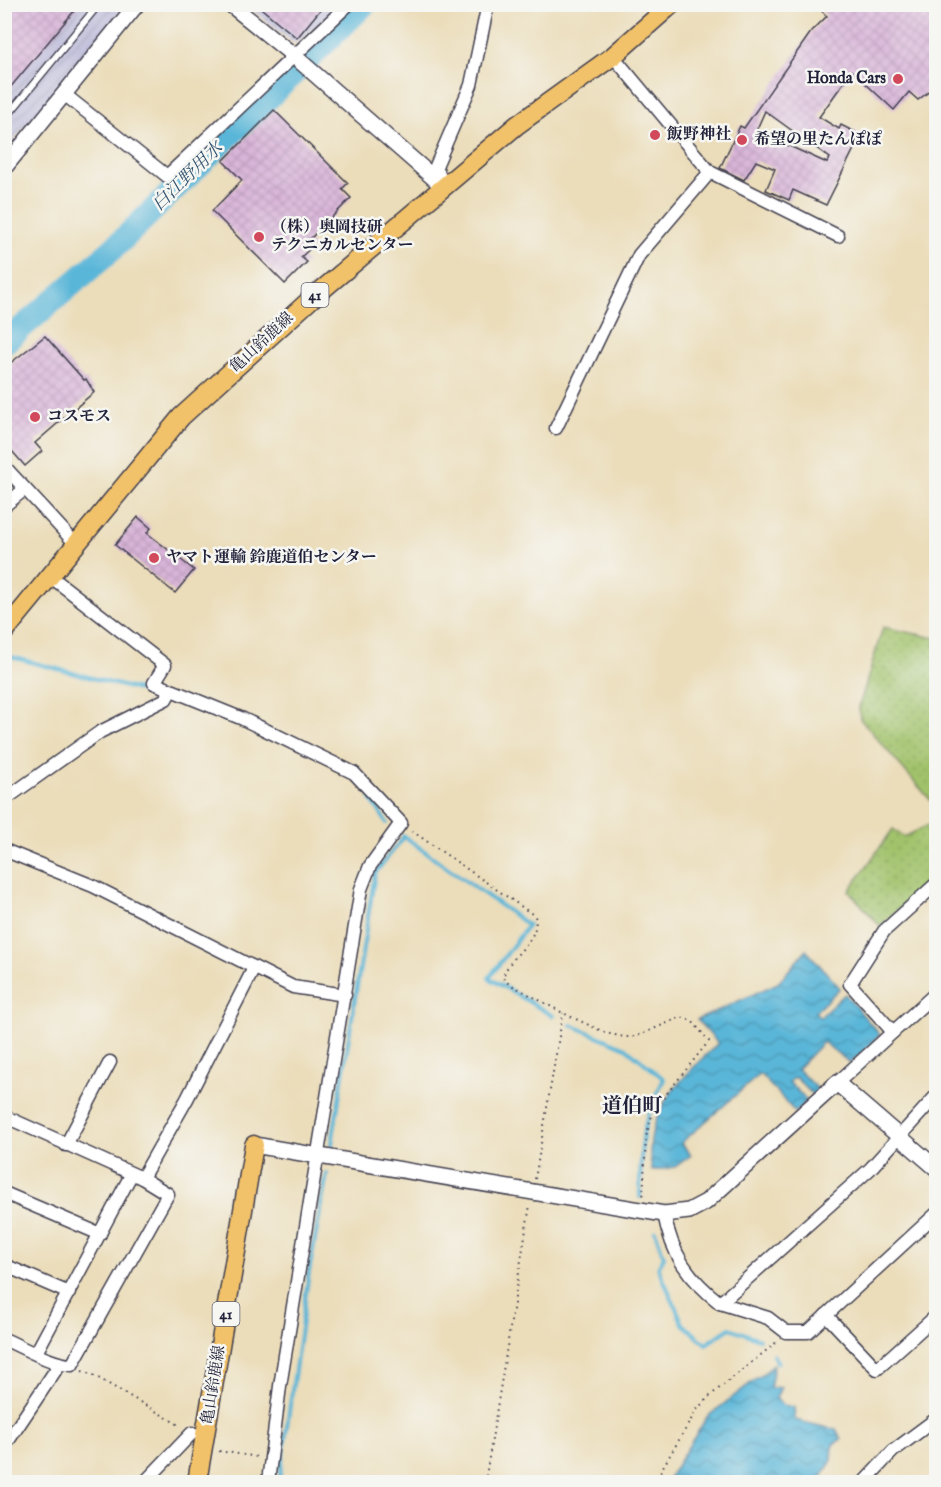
<svg xmlns="http://www.w3.org/2000/svg" width="941" height="1487" font-family="'IM FELL English','Noto Serif JP',serif">
	<style>
		.industrial { fill: url(#industrial-furrows) }
		.grass { fill: url(#grass-dots); stroke: #627253; stroke-width: 1.5 }
		.water { fill: url(#water-waves); stroke: #3e6c8a; stroke-width: 1.5 }
		.lines { fill: none; stroke-linecap: round; stroke-linejoin: round }
		.stream { stroke: #5ab6d8; stroke-width: 4 }
		.river { stroke: #5ab6d8; stroke-width: 24 }
		.building { fill: url(#building-cross-hatch); fill-rule: evenodd }
		.service-casing { stroke: #403e4e; stroke-width: 9 }
		.minor-casing { stroke: #403e4e; stroke-width: 15 }
		.tertiary-casing { stroke: #403e4e; stroke-width: 18 }
		.primary-casing { stroke: #403e4e; stroke-width: 21 }
		.path { stroke: #403e4e; stroke-width: 2; stroke-dasharray: 1.5 4.5; stroke-linecap: butt }
		.service { stroke: #fff; stroke-width: 6 }
		.minor { stroke: #fff; stroke-width: 12 }
		.tertiary { stroke: #fff; stroke-width: 15 }
		.primary { stroke: #f2c26a; stroke-width: 18 }
		.poi-dot { fill: #d1495b; stroke: #f6f6f2; stroke-width: 2 }
		.labels { text-anchor: middle; dominant-baseline: central; stroke-width: 5; stroke-linejoin: round; paint-order: stroke }
		.shield { fill: #f6f6f2; stroke: #626272; stroke-width: 1.5 }
		.shield-label { font-size: 15px; font-weight: bold; fill: #22223b }
		.poi-label { font-size: 16px; font-weight: bold; fill: #22223b; stroke: #f6f6f2; text-anchor: start }
		.street-label { font-size: 16px; fill: #22223b; stroke: #f6f6f2 }
		.water-label { font-size: 18px; font-style: italic; fill: #365672; stroke: #f6f6f2 }
		.quarter-label { font-size: 20px; font-weight: bold; fill: #22223b; stroke: #f6f6f2 }
	</style>
	<defs>
		<pattern id="industrial-furrows" width="10" height="10" patternUnits="userSpaceOnUse" patternTransform="scale(1.5)"><rect width="10" height="10" fill="#c2c1dc"/><path d="M-1 1l2-2M0 10L10 0M9 11l2-2" fill="none" stroke="#a6a6be"/></pattern>
		<pattern id="grass-dots" width="8" height="8" patternUnits="userSpaceOnUse" patternTransform="scale(1.5)"><rect width="8" height="8" fill="#a1c26b"/><path d="M2 2h.1M6 6h.1" fill="none" stroke="#8aa65e" stroke-width="1.8" stroke-linecap="round"/></pattern>
		<pattern id="water-waves" width="16" height="10" patternUnits="userSpaceOnUse" patternTransform="scale(1.5)"><rect width="16" height="10" fill="#5ab6d8"/><path d="M0 5q4-4 8 0t8 0" fill="none" stroke="#4a94b0"/></pattern>
		<pattern id="building-cross-hatch" width="8" height="8" patternUnits="userSpaceOnUse" patternTransform="scale(1.5)"><rect width="8" height="8" fill="#d9b5d9"/><path d="M0 0l8 8M0 8l8-8" fill="none" stroke="#ba9bbb"/></pattern>
	</defs>
	<rect width="100%" height="100%" fill="#f6f6f2"/>
	<filter id="ink" filterUnits="userSpaceOnUse"><feTurbulence type="fractalNoise" baseFrequency=".0167" numOctaves="2"/><feDisplacementMap in="SourceGraphic" scale="12" xChannelSelector="R" yChannelSelector="G"/><feConvolveMatrix kernelMatrix="1 2 1 2 8 2 1 2 1" color-interpolation-filters="sRGB"/></filter>
	<filter id="wash" filterUnits="userSpaceOnUse"><feTurbulence type="fractalNoise" baseFrequency=".008" numOctaves="4" result="noise"/><feDisplacementMap in="SourceGraphic" scale="24" xChannelSelector="R" yChannelSelector="G"/><feGaussianBlur stdDeviation="1.35" result="paint"/><feColorMatrix in="noise" values="0 0 0 0 0 0 0 0 0 0 0 0 0 0 0 0 0 1.4 0 .05"/><feComposite in="paint" operator="in"/></filter>
	<g filter="url(#wash)">
		<rect width="100%" height="100%" fill="#ebddba"/>
		<g class="industrial">
			<polygon points="5,5 126,5 5,151"/>
			<polygon points="246,5 340,5 298,42 293,43"/>
		</g>
		<g class="grass">
			<polygon points="883,627 936,638 936,795 933,803 860,719 859,707"/>
			<polygon points="935,822 936,875 880,926 849,891 893,829 904,837"/>
		</g>
		<g class="water">
			<path d="M806,950l34,38 -25,24 5,5 25,-23 35,41 -30,28 -27,-21 -26,27 22,21 -6,5 -18,-18 -6,5 18,19 -12,11 -35,-38 -79,69 10,12 -16,12 -23,4c-11,-60 28,-89 66,-128l-21,-23 81,-37z"/>
			<polygon points="774,1365 770,1388 781,1387 776,1398 783,1405 794,1407 795,1420 836,1430 842,1439 833,1444 832,1460 819,1482 666,1482 707,1417"/>
		</g>
		<g class="lines">
			<g class="stream">
				<polyline points="4,655 157,695"/>
				<polyline points="178,700 189,703"/>
				<polyline points="371,799 387,823"/>
				<polyline points="403,836 528,925 489,978 553,1016"/>
				<path d="M571,1025l55,23 38,31c-25,48 -23,66 -24,118"/>
				<polyline points="331,1150 375,873 404,837"/>
				<polyline points="655,1231 664,1257 658,1267 683,1324 706,1344 730,1328 759,1339"/>
				<polyline points="773,1355 778,1363"/>
				<polyline points="279,1482 309,1272 327,1174"/>
			</g>
			<polyline class="river" points="4,343 113,249 365,4"/>
		</g>
		<g id="blocks">
			<g class="building">
				<polygon points="4,4 80,4 4,95"/>
				<polygon points="256,4 325,4 297,38"/>
				<path d="M814,4h122v82l-18,14 -9,-8 -15,18 -42,-39 -33,46 20,12 2,-4 20,10 -35,70 -33,-15 -4,10 -23,-10 9,-21 -19,-8 -12,19 -24,-12 20,-42 4,2 67,-96 16,-16zM765,111l65,47 -3,5 -71,-32z"/>
				<polygon points="274,110 348,183 342,189 351,198 308,241 313,246 301,257 307,262 285,284 212,211 242,180 223,161"/>
				<polygon points="45,336 84,380 86,379 94,392 35,443 42,451 25,466 4,442 4,368"/>
				<polygon points="138,517 151,528 147,533 194,570 175,593 115,545"/>
			</g>
		</g>
	</g>
	<g filter="url(#ink)">
		<use href="#blocks" fill-opacity="0" stroke="#403e4e" stroke-width="1.5"/>
		<g class="lines">
			<g class="service-casing">
				<polyline id="service" points="4,120 99,4"/>
			</g>
			<g class="minor-casing">
				<g id="minor">
					<polyline points="613,56 710,172 838,236"/>
					<polyline points="64,94 167,176 349,4"/>
					<polyline points="443,186 436,166 471,85 488,4"/>
					<polyline points="556,428 639,255 710,172"/>
					<polyline points="4,466 75,543"/>
					<polyline points="4,506 25,489"/>
					<polyline points="50,576 165,665 154,683 243,719 354,773 401,823 370,866 361,889 280,1386 268,1482"/>
					<polyline points="4,800 100,732 166,699 170,692"/>
					<polyline points="4,850 93,886 293,987 345,995"/>
					<polyline points="893,1032 936,993"/>
					<polyline points="837,1083 893,1032 850,984 884,931 936,884"/>
					<path d="M4,1116l138,62 26,16 -96,171c-19,0 -48,-17 -68,-26"/>
					<polyline points="66,1145 110,1062"/>
					<polyline points="142,1178 187,1099 254,968"/>
					<polyline points="4,1193 100,1234"/>
					<path d="M664,1214c8,41 24,64 56,89l150,-134 66,-73"/>
					<polyline points="4,1265 69,1293"/>
					<polyline points="720,1303 768,1318 786,1332 808,1332 936,1214"/>
					<polyline points="826,1315 877,1369 936,1316"/>
					<polyline points="36,1353 131,1175"/>
					<polyline points="4,1447 59,1365"/>
					<polyline points="145,1482 192,1433"/>
					<polyline points="864,1482 893,1451 936,1419"/>
				</g>
			</g>
			<g class="tertiary-casing">
				<g id="tertiary">
					<polyline points="230,4 293,55 444,187"/>
					<polyline points="4,168 137,4"/>
					<polyline points="254,1145 664,1214 689,1211 706,1202 837,1083 936,1168"/>
				</g>
			</g>
			<g class="primary-casing">
				<g id="primary">
					<polyline points="4,632 181,417 310,300 517,125 613,56 672,4"/>
					<polyline points="197,1482 254,1145"/>
				</g>
			</g>
			<g class="path">
				<path d="M412,831l123,85c6,26 -27,39 -32,62l3,4 57,31 43,20 18,4h11l46,-20 11,4 17,20 -56,70 -7,26 -3,61"/>
				<polyline points="535,1179 563,1013"/>
				<polyline points="82,1371 95,1376 181,1426"/>
				<polyline points="219,1451 258,1457"/>
				<polyline points="485,1482 530,1205"/>
				<polyline points="654,1482 698,1408 711,1395 778,1341"/>
			</g>
			<use href="#service" class="service"/>
			<use href="#minor" class="minor"/>
			<use href="#tertiary" class="tertiary"/>
			<use href="#primary" class="primary"/>
		</g>
	</g>
	<g class="poi-dot">
		<circle cx="898" cy="79" r="6"/>
		<circle cx="655" cy="135" r="6"/>
		<circle cx="742" cy="140" r="6"/>
		<circle cx="259" cy="237" r="6"/>
		<circle cx="35" cy="417" r="6"/>
		<circle cx="154" cy="558" r="6"/>
	</g>
	<g class="labels">
		<g class="shield">
			<rect x="301.5" y="283" width="27" height="24" rx="4.5"/>
			<rect x="212.5" y="1302" width="27" height="24" rx="4.5"/>
		</g>
		<g class="shield-label">
			<text x="315" y="295">41</text>
			<text x="226" y="1314">41</text>
		</g>
		<g class="poi-label">
			<text x="886" y="79" text-anchor="end">Honda Cars</text>
			<text x="667" y="135">飯野神社</text>
			<text x="754" y="140">希望の里たんぽぽ</text>
			<text x="271" y="228">（株）奥岡技研<tspan x="271" dy="18">テクニカルセンター</tspan></text>
			<text x="47" y="417">コスモス</text>
			<text x="166" y="558">ヤマト運輸 鈴鹿道伯センター</text>
		</g>
		<g class="street-label">
			<text transform="translate(262 343) rotate(-43)">亀山鈴鹿線</text>
			<text transform="translate(214 1385) rotate(-81)">亀山鈴鹿線</text>
		</g>
		<g class="water-label">
			<text transform="translate(188 177) rotate(-44)">白江野用水</text>
		</g>
		<g class="quarter-label">
			<text x="632" y="1106">道伯町</text>
		</g>
	</g>
	<rect width="941" height="1487" fill="none" stroke="#f6f6f2" stroke-width="24"/>
</svg>
